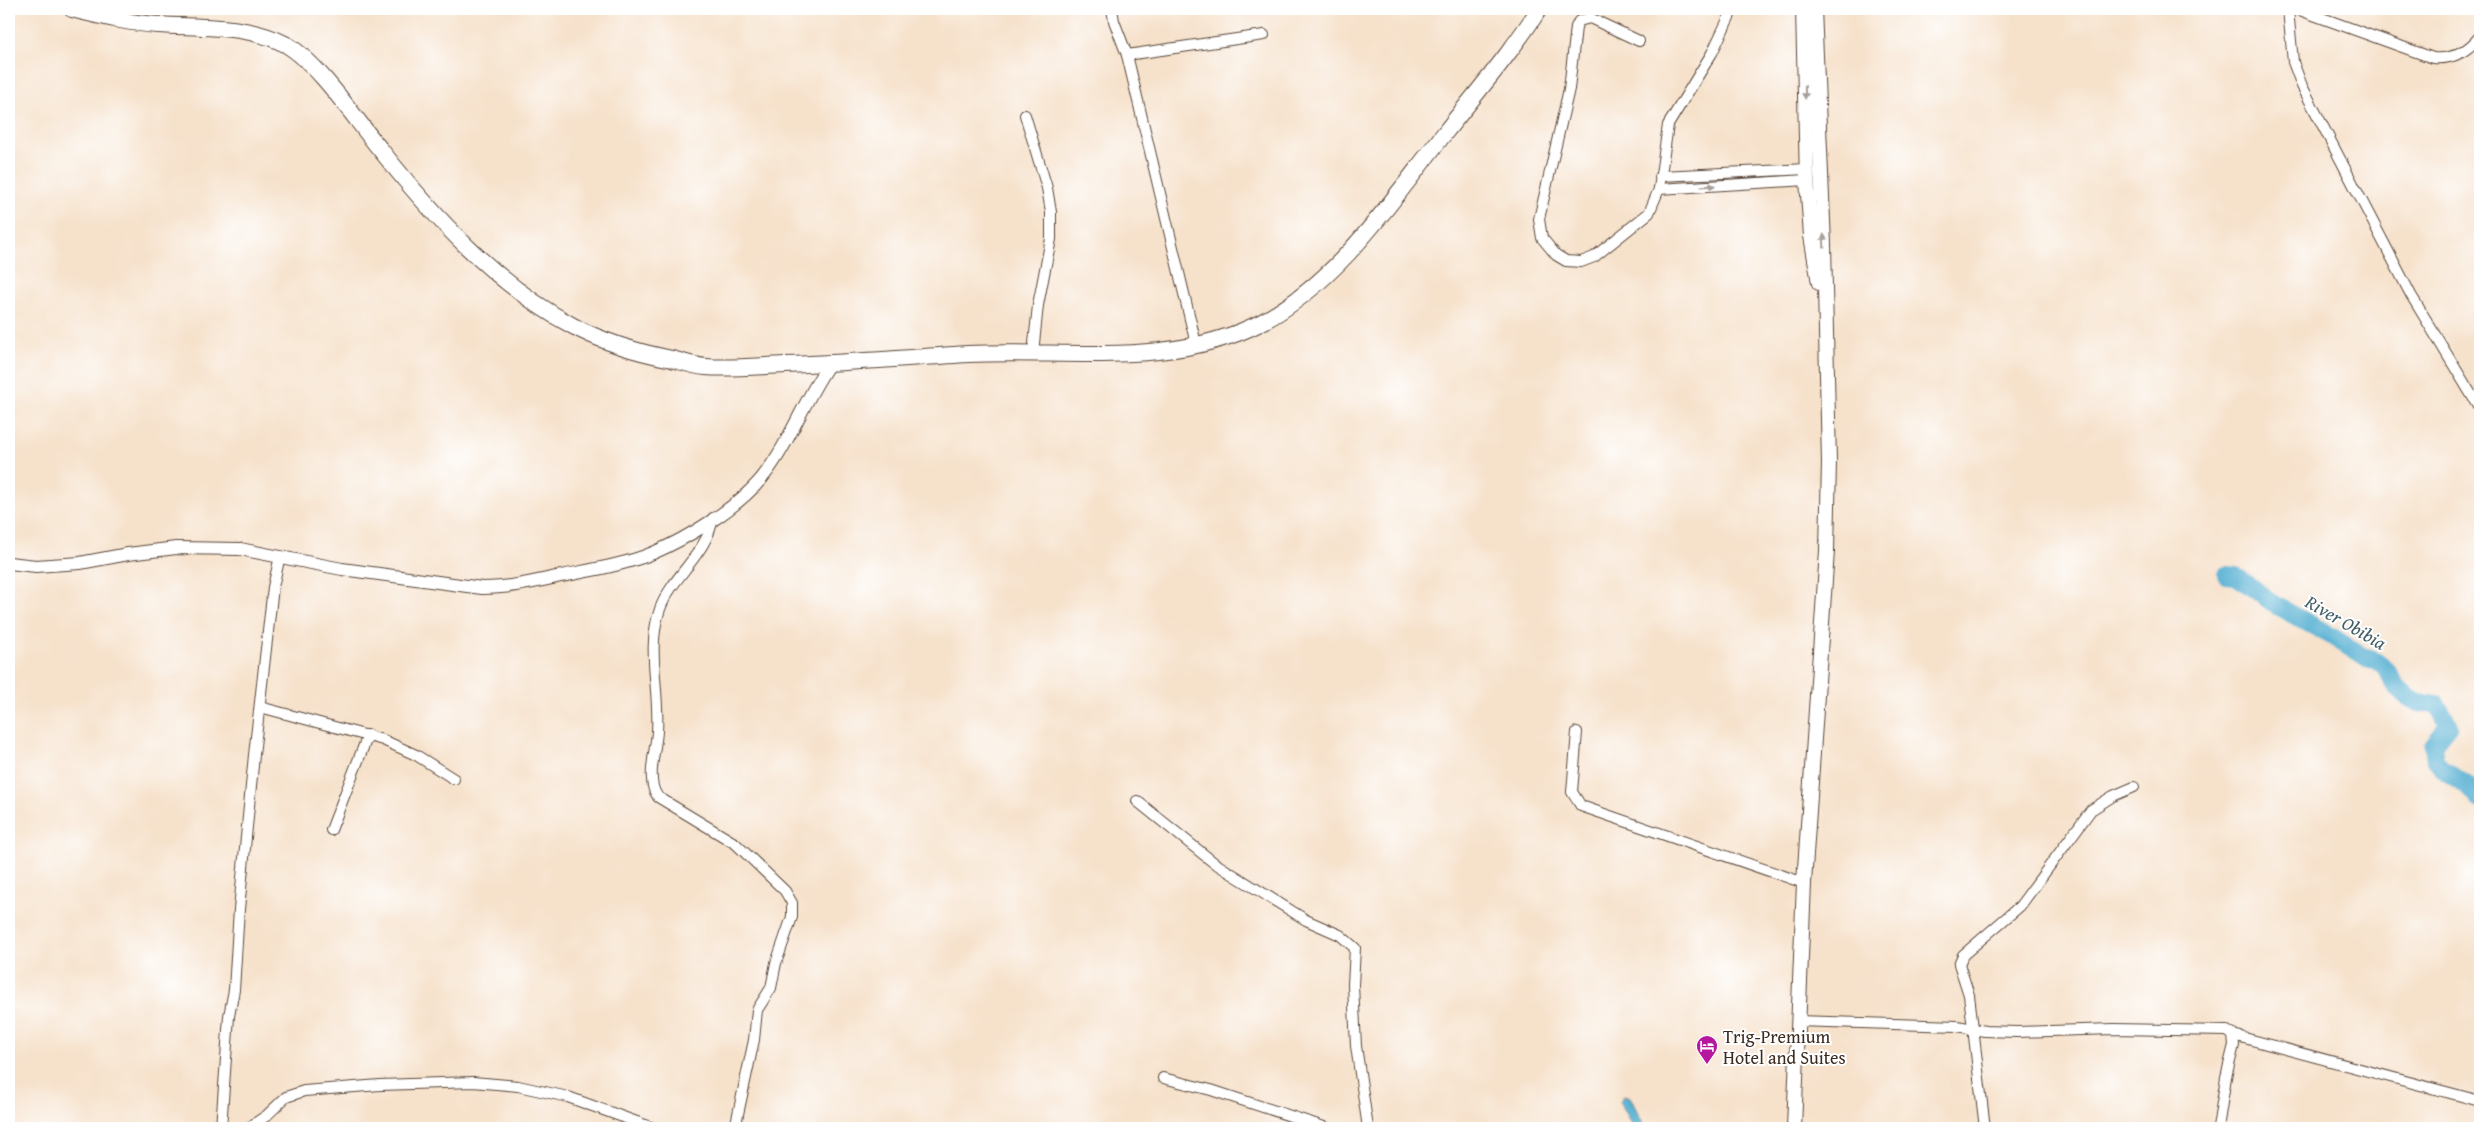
<svg xmlns="http://www.w3.org/2000/svg" width="2489" height="1137" font-family="'Gentium Book Plus',serif">
	<style>
		.water { fill: #52aed0; stroke: #466c77 }
		.lines { fill: none; stroke-linecap: round; stroke-linejoin: round }
		.river { stroke: #52aed0; stroke-width: 18 }
		.minor-casing { stroke: #574538; stroke-width: 12 }
		.tertiary-casing { stroke: #574538; stroke-width: 14 }
		.secondary-casing { stroke: #574538; stroke-width: 16 }
		.primary-casing { stroke: #574538; stroke-width: 18 }
		.minor { stroke: #fff; stroke-width: 10 }
		.tertiary { stroke: #fff; stroke-width: 12 }
		.secondary { stroke: #fff; stroke-width: 14 }
		.primary { stroke: #fff; stroke-width: 16 }
		.oneway { fill: #a79f9a }
		.labels { text-anchor: middle; dominant-baseline: central; stroke-width: 4; stroke-linejoin: round; paint-order: stroke }
		.poi-label { font-size: 18px; fill: #3b2a1e; stroke: #fff; text-anchor: start }
		.water-label { font-size: 19px; font-style: italic; fill: #445f65; stroke: #fff }
	</style>
	<rect width="100%" height="100%" fill="#fff"/>
	<filter id="ink" filterUnits="userSpaceOnUse"><feTurbulence type="fractalNoise" baseFrequency=".02" numOctaves="2"/><feDisplacementMap in="SourceGraphic" scale="10" xChannelSelector="R" yChannelSelector="G"/><feConvolveMatrix kernelMatrix="1 2 1 2 8 2 1 2 1" color-interpolation-filters="sRGB"/></filter>
	<filter id="wash" filterUnits="userSpaceOnUse"><feTurbulence type="fractalNoise" baseFrequency=".0096" numOctaves="4" result="noise"/><feDisplacementMap in="SourceGraphic" scale="20" xChannelSelector="R" yChannelSelector="G"/><feGaussianBlur stdDeviation="1.12" result="paint"/><feColorMatrix in="noise" values="0 0 0 0 0 0 0 0 0 0 0 0 0 0 0 0 0 1.4 0 .05"/><feComposite in="paint" operator="in"/></filter>
	<g filter="url(#wash)">
		<rect width="100%" height="100%" fill="#f6e1ca"/>
		<polygon class="water" points="1624,1095 1630,1097 1644,1125 1634,1128 1620,1101"/>
		<g class="lines">
			<polyline class="river" points="2226,575 2236,576 2277,606 2328,634 2364,657 2378,662 2385,668 2395,685 2409,698 2418,703 2437,705 2449,725 2433,745 2435,760 2443,770 2467,785 2480,800"/>
		</g>
	</g>
	<g filter="url(#ink)">
		<g class="lines">
			<g class="minor-casing">
				<g id="minor">
					<polyline points="1112,9 1114,21 1127,55 1196,344"/>
					<polyline points="2288,9 2293,62 2302,86 2411,295 2480,409"/>
					<path d="M2297,9l136,49c20,2 35,-7 47,-22"/>
					<polyline points="1639,41 1590,18 1579,21 1576,27 1569,89 1539,219 1542,238 1556,255 1566,261 1581,262 1594,257 1649,213 1659,189 1668,125 1712,53 1733,9"/>
					<polyline points="1127,55 1264,35"/>
					<polyline points="1025,115 1047,188 1051,212 1051,239 1038,305 1033,353"/>
					<polyline points="1660,176 1807,169"/>
					<polyline points="1659,189 1807,180"/>
					<path d="M713,518c-6,36 -41,58 -53,91 -14,39 0,82 -3,122 -1,20 -12,49 1,66l78,47 49,47 7,12v14l-16,46 -5,25 -14,22 -3,30 -19,88"/>
					<polyline points="260,707 383,740 416,755 454,779"/>
					<polyline points="1577,732 1572,792 1581,806 1804,883"/>
					<polyline points="1137,801 1213,862 1306,920 1340,935 1355,948 1353,985 1356,1046 1368,1128"/>
					<polyline points="331,830 368,735"/>
					<polyline points="1797,1021 1957,1026 1985,1031 2017,1032 2114,1029 2227,1031 2233,1035 2234,1045 2226,1077 2218,1128"/>
					<polyline points="2233,1035 2480,1101"/>
					<polyline points="1163,1078 1211,1090 1327,1128"/>
					<polyline points="221,1128 229,1016 234,990 239,909 254,755 273,587 280,556"/>
					<polyline points="248,1128 266,1116 286,1097 304,1091 380,1085 473,1082 518,1086 568,1097 653,1128"/>
					<polyline points="1985,1128 1969,995 1959,964 1963,955 2020,906 2091,810 2113,796 2134,787"/>
				</g>
			</g>
			<g class="tertiary-casing">
				<path id="tertiary" d="M9,563l27,3 44,-3 48,-9 48,-6 64,1 102,20 140,19c27,0 52,-6 79,-12 30,-6 63,-11 92,-23 35,-15 84,-45 109,-75 28,-35 42,-78 67,-114"/>
			</g>
			<g class="secondary-casing">
				<g id="secondary">
					<polyline points="1803,9 1807,180 1811,236 1819,283"/>
					<polyline points="1794,1128 1804,883 1827,551 1829,462 1824,244 1814,9"/>
				</g>
			</g>
			<g class="primary-casing">
				<path id="primary" d="M72,9c29,7 56,14 86,16 42,3 90,-1 129,20 32,19 68,74 93,104 53,67 116,136 193,177 32,17 63,26 99,33 11,3 22,7 34,8 25,2 53,-1 79,-2 61,-2 122,-7 183,-11 97,-5 204,15 294,-32 77,-41 129,-121 182,-188 32,-41 67,-81 95,-125"/>
			</g>
			<use href="#minor" class="minor"/>
			<use href="#tertiary" class="tertiary"/>
			<use href="#secondary" class="secondary"/>
			<use href="#primary" class="primary"/>
		</g>
		<defs><path id="oneway-solid" d="M-6-.8H1V-3.2L6.5 0L1 3.2V.8H-6Z" transform="scale(1.25)"/></defs>
		<g class="oneway">
			<use href="#oneway-solid" transform="translate(1805 92) rotate(89)"/>
			<use href="#oneway-solid" transform="translate(1708 186) rotate(-4)"/>
			<use href="#oneway-solid" transform="translate(1824 241) rotate(-92)"/>
		</g>
	</g>
	<defs>
		<g id="hotel-pin" transform="scale(1.125)"><path d="M0 17L-7.5 6A9.5 9.5 0 1 1 7.5 6Z" fill="#b5179e" stroke="#fff"/><path d="M-6-4.5h1.5V1H6V5H4.5V3h-9V5H-6ZM-4 0a1.8 1.8 0 1 1 3.6 0ZM.5 0V-2.5h3Q6-2.5 6 0Z" fill="#fff"/></g>
	</defs>
	<g fill-rule="evenodd">
		<use href="#hotel-pin" x="1707" y="1046"/>
	</g>
	<g class="labels">
		<g class="poi-label">
			<text x="1723" y="1036">Trig-Premium<tspan x="1723" dy="21">Hotel and Suites</tspan></text>
		</g>
		<g class="water-label">
			<text transform="translate(2346 622) rotate(30)">River Obibia</text>
		</g>
	</g>
	<rect width="2489" height="1137" fill="none" stroke="#fff" stroke-width="30"/>
</svg>
